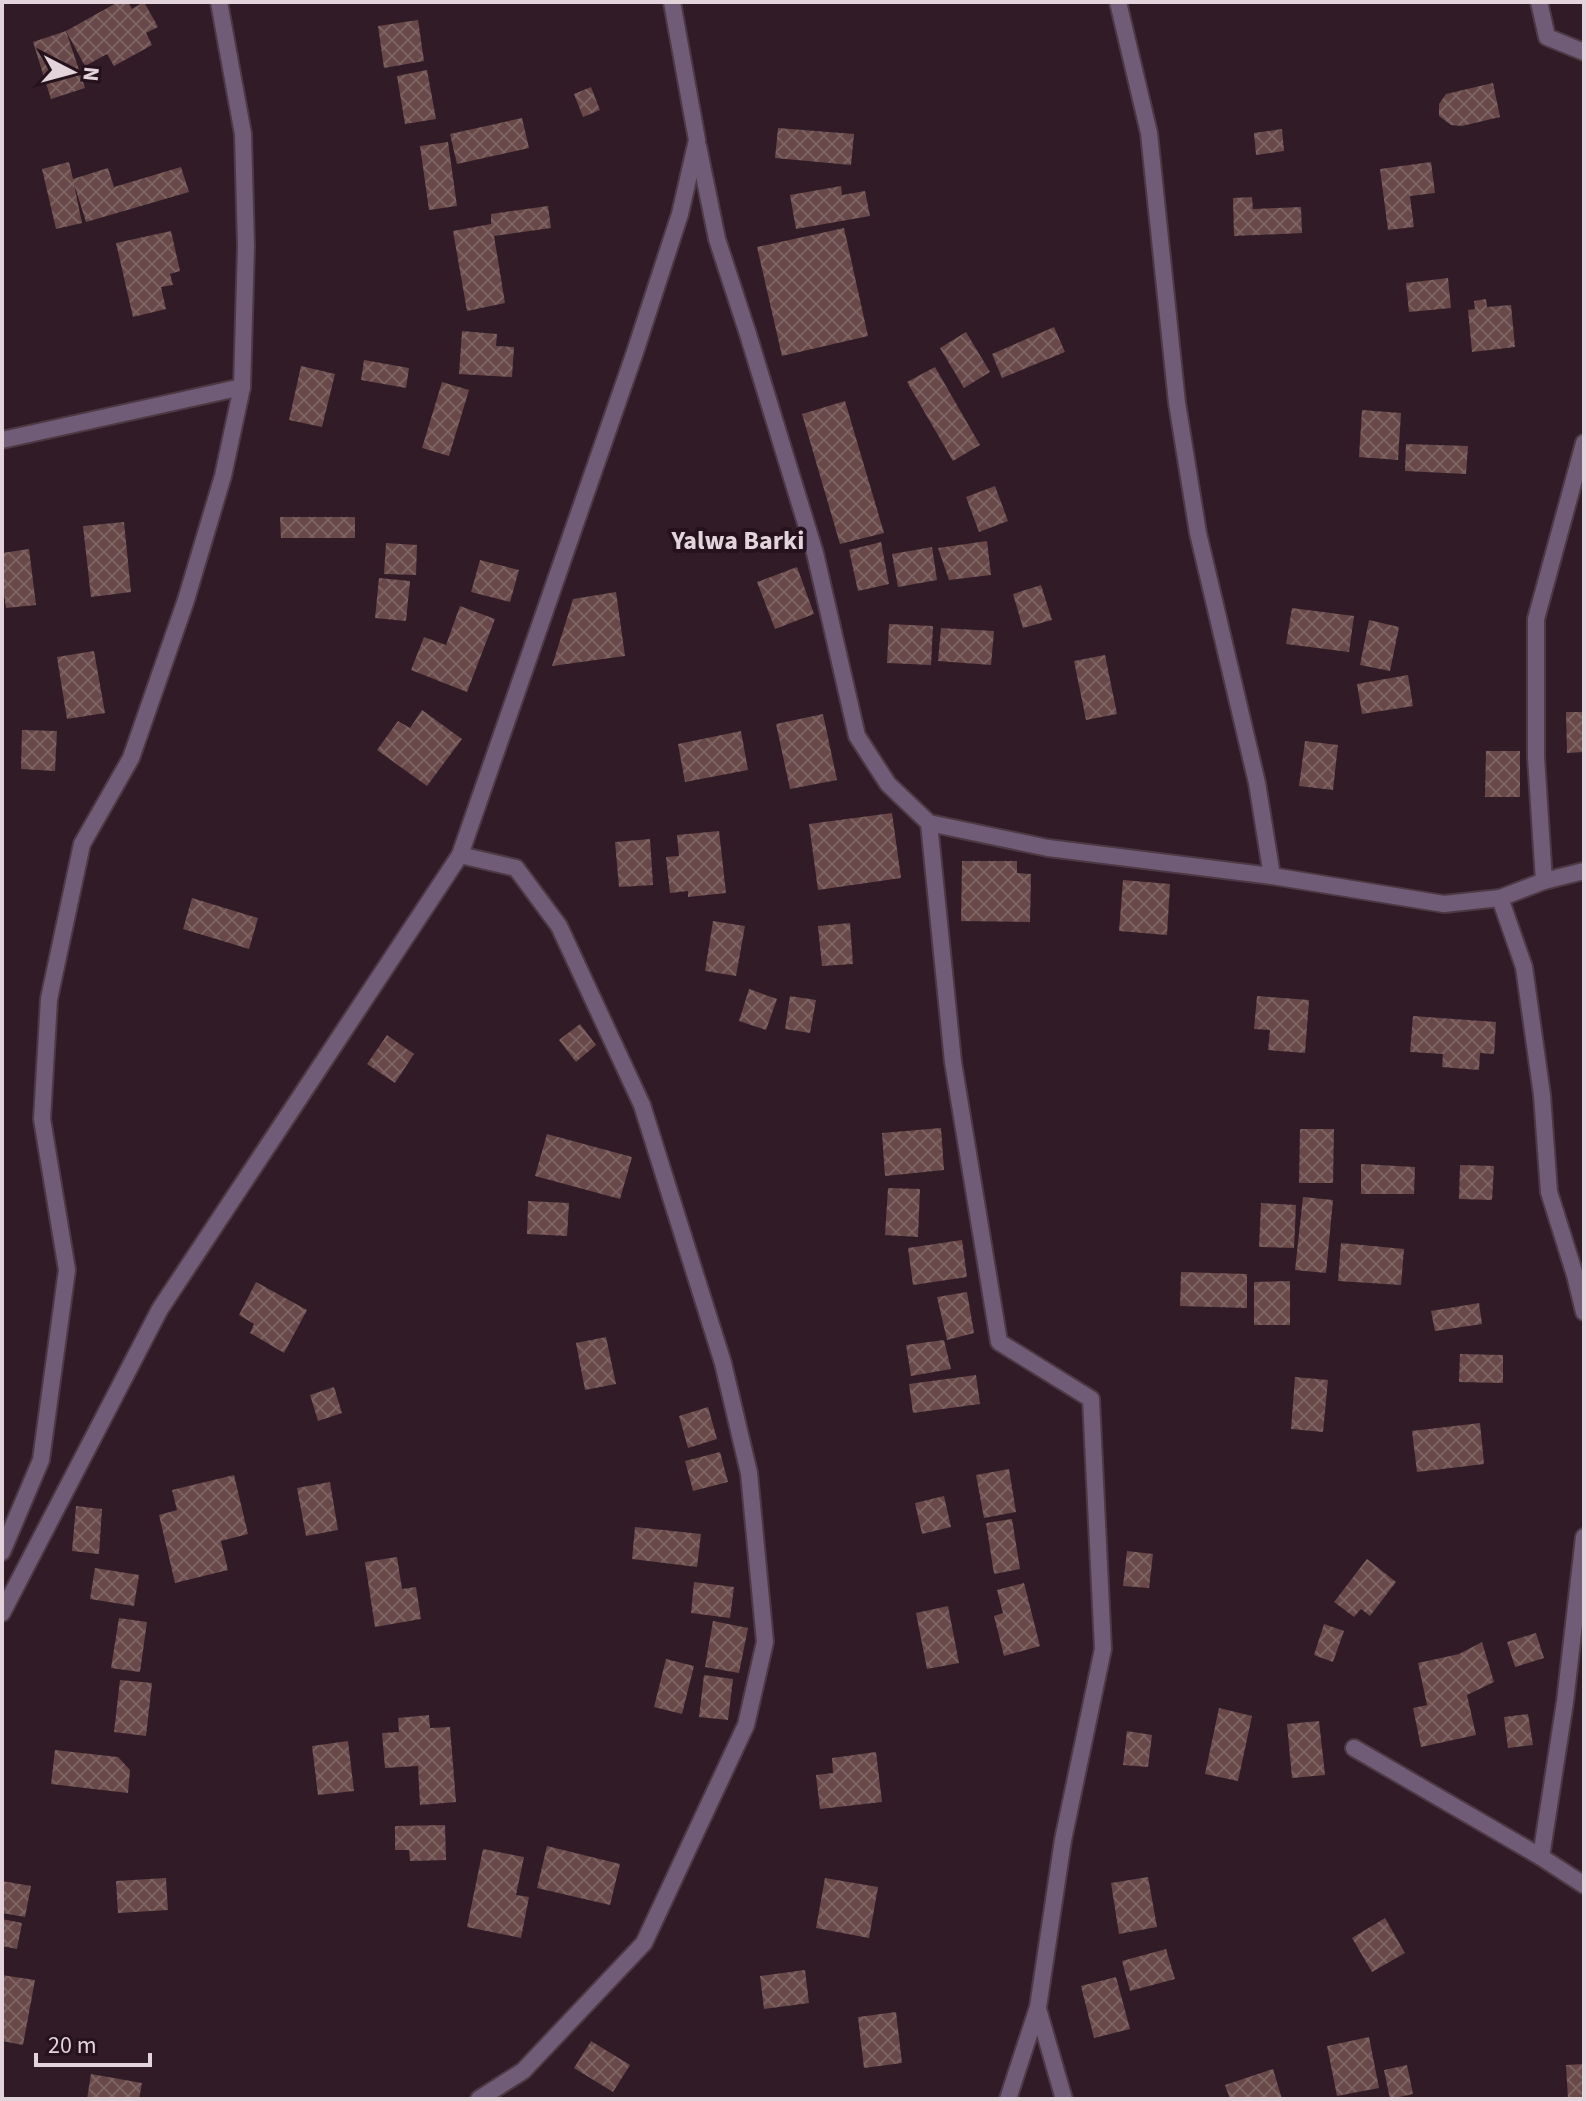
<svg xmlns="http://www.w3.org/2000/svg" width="1586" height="2101" font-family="'Source Sans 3',sans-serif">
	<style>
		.building { fill: url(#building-cross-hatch) }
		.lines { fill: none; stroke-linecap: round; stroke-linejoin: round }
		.minor-casing { stroke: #4c3943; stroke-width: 20 }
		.minor { stroke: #705c76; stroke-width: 16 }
		.labels { text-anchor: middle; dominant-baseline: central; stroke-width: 8; stroke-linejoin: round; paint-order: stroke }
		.quarter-label { font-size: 26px; font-weight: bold; fill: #e2d4da; stroke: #26121c }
	</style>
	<defs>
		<pattern id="building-cross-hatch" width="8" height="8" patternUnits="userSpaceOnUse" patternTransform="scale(2)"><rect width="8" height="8" fill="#684848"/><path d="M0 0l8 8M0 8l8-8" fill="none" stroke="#7d6262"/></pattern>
	</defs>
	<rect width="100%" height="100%" fill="#301b26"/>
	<g class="building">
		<polygon points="118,2 128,2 132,9 144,2 158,27 146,33 152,45 114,66 107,54 85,66 66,31"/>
		<polygon points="418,20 424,61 384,68 378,26"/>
		<polygon points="66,31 85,88 51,99 33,42"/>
		<polygon points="427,70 436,119 405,124 397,76"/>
		<polygon points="1493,83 1500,117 1462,126 1451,125 1439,116 1439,104 1446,94"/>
		<polygon points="591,87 600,110 583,117 574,94"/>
		<polygon points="522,118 529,148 457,164 450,134"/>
		<polygon points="778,128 854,134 851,165 775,158"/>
		<polygon points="1282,129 1284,151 1256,155 1254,133"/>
		<polygon points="448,142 457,206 429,210 420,146"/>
		<polygon points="69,162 73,179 108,168 114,187 181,167 189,192 86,222 74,184 82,223 56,229 42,169"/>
		<polygon points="1431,162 1435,193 1410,196 1414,227 1388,230 1380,169"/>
		<polygon points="841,186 842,195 865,191 870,216 796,229 790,195"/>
		<polygon points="1252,197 1253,209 1301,207 1302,233 1234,236 1233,198"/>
		<polygon points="548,206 551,228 494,236 505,303 467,311 453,231 491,224 491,214"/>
		<polygon points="844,228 868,336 782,356 757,247"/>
		<polygon points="171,231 180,271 170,274 173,285 161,287 166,309 133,317 116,243"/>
		<polygon points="1448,278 1451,308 1409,312 1406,283"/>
		<polygon points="1486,299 1487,307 1511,305 1515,347 1472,352 1468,310 1475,309 1474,301"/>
		<polygon points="1054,327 1065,352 1002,378 992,354"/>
		<polygon points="462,331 497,334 496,346 514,347 512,377 459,374"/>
		<polygon points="966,332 990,372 964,388 940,348"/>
		<polygon points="364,360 409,368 406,388 361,380"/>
		<polygon points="301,366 335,374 322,427 289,420"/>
		<polygon points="935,367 980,445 953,461 907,382"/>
		<polygon points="442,382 469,390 449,456 422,448"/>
		<polygon points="845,401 884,533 840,544 802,414"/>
		<polygon points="1362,410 1401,413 1398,460 1359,457"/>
		<polygon points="1406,444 1468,446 1466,474 1405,471"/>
		<polygon points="995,486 1008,521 979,532 966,497"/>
		<polygon points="280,517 355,517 355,538 281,538"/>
		<polygon points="124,522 131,592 91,597 83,526"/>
		<polygon points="987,541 991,575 949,580 938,548"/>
		<polygon points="881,542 889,584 858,591 849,550"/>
		<polygon points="386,543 417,545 416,575 384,574"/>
		<polygon points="932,547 937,580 898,587 892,554"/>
		<polygon points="29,549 36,605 6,608 2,579 2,553"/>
		<polygon points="480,560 519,570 510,602 471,592"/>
		<polygon points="797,567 814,614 775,629 757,582"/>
		<polygon points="379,578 410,581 406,621 375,618"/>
		<polygon points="1041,585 1052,620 1023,628 1013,594"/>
		<polygon points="616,592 625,656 552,666 573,599"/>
		<polygon points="460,606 495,619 467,692 411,670 424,637 446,645"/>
		<polygon points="1292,608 1354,616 1349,652 1286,644"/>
		<polygon points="1369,620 1399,627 1390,671 1360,665"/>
		<polygon points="889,624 933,626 931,665 887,663"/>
		<polygon points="941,628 994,631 991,665 938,661"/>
		<polygon points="94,651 105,713 67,719 57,657"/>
		<polygon points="1105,655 1117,714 1086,720 1074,661"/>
		<polygon points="1408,675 1413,706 1362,714 1357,684"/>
		<polygon points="422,710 462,739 427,786 377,750 398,721 410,728"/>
		<polygon points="1566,712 1584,712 1584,752 1567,753"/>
		<polygon points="823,714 837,780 790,789 776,724"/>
		<polygon points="22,730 57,731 55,771 21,769"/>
		<polygon points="741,731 748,770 685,782 678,744"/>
		<polygon points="1305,741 1338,745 1333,790 1299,786"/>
		<polygon points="1486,751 1520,751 1520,797 1485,797"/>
		<polygon points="892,813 901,878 818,890 809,824"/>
		<polygon points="719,831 726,893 688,897 688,891 670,893 666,857 679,856 677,835"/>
		<polygon points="650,839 653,885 619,887 615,842"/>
		<polygon points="962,861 1017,861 1017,873 1031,874 1030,922 961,921"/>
		<polygon points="1123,880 1170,884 1167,935 1119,931"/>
		<polygon points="192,898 258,918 249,949 183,929"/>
		<polygon points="713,921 745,926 736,976 705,971"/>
		<polygon points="850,923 853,964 822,966 818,926"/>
		<polygon points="749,989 777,999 766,1030 739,1021"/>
		<polygon points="790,996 816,1000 810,1033 785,1029"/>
		<polygon points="1257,996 1309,1000 1305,1053 1268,1050 1270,1030 1254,1029"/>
		<polygon points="1413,1016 1496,1022 1494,1054 1480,1053 1479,1070 1442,1067 1443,1054 1410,1052"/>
		<polygon points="580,1024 596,1045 576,1062 559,1040"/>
		<polygon points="387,1035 414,1054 395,1083 367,1064"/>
		<polygon points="941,1128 944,1170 885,1176 882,1133"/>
		<polygon points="1300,1129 1334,1129 1333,1183 1299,1183"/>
		<polygon points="547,1134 632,1157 620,1199 535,1176"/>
		<polygon points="1361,1164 1415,1167 1414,1194 1361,1194"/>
		<polygon points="1460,1165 1494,1166 1492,1200 1459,1199"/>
		<polygon points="888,1188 920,1189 918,1237 885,1235"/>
		<polygon points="1303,1197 1333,1200 1326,1273 1295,1270"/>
		<polygon points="528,1201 569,1203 567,1236 527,1234"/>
		<polygon points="1261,1203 1296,1205 1294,1248 1259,1247"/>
		<polygon points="962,1240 967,1277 913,1285 908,1248"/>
		<polygon points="1341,1243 1404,1249 1401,1285 1338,1281"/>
		<polygon points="1181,1272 1247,1274 1247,1308 1180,1306"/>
		<polygon points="1290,1281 1290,1325 1254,1325 1254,1282"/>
		<polygon points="256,1282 307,1310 284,1353 250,1333 254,1324 239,1315"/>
		<polygon points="967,1292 974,1333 947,1340 937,1297"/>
		<polygon points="1479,1303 1482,1324 1435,1331 1431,1311"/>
		<polygon points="606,1337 616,1384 585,1390 576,1343"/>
		<polygon points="944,1340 951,1369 911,1376 906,1345"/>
		<polygon points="1460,1354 1503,1355 1503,1383 1459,1382"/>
		<polygon points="976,1375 980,1404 913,1413 909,1384"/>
		<polygon points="1295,1377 1328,1380 1323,1432 1291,1429"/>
		<polygon points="334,1387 342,1413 318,1421 310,1395"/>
		<polygon points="708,1407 717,1439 688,1448 679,1416"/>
		<polygon points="1480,1423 1484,1464 1417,1472 1412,1431"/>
		<polygon points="720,1452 728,1482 693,1491 685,1461"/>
		<polygon points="1009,1469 1016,1512 984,1518 976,1475"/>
		<polygon points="234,1475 248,1534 221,1541 228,1570 175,1583 159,1515 177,1510 172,1490"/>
		<polygon points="330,1482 338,1530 306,1536 297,1488"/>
		<polygon points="944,1496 951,1527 922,1534 915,1503"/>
		<polygon points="76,1506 102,1509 99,1554 72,1551"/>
		<polygon points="1012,1519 1020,1569 994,1574 986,1523"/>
		<polygon points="635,1527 701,1534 697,1567 632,1559"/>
		<polygon points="1127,1551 1153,1554 1149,1588 1123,1586"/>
		<polygon points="397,1557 402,1589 416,1587 421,1619 375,1627 365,1562"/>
		<polygon points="1367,1559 1396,1582 1370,1616 1361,1609 1354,1617 1334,1602"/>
		<polygon points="95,1568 139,1575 134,1606 90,1599"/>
		<polygon points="694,1582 734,1587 730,1618 691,1613"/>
		<polygon points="1024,1583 1040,1646 1004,1656 994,1616 1003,1613 997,1590"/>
		<polygon points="948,1606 959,1663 927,1669 916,1613"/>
		<polygon points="119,1618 147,1622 140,1672 111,1668"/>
		<polygon points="713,1621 748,1628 739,1673 705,1667"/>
		<polygon points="1324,1624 1344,1631 1333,1662 1314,1655"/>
		<polygon points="1536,1633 1544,1658 1515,1667 1507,1642"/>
		<polygon points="1482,1642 1494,1682 1467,1695 1476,1735 1421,1747 1413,1708 1427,1705 1418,1663 1459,1654"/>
		<polygon points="666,1659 694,1666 682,1714 654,1707"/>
		<polygon points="704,1675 733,1679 728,1720 699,1717"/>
		<polygon points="120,1680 152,1683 146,1736 114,1732"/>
		<polygon points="1219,1708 1252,1716 1238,1781 1205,1774"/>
		<polygon points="1528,1714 1533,1745 1508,1748 1504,1717"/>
		<polygon points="429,1715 430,1728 450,1727 456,1802 420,1805 418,1766 385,1768 382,1733 399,1732 398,1718"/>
		<polygon points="1319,1721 1325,1775 1292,1778 1287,1724"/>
		<polygon points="1127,1731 1152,1735 1148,1767 1123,1765"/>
		<polygon points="348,1741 354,1791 318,1795 312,1746"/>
		<polygon points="55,1750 118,1757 130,1770 128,1793 51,1784"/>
		<polygon points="876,1752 882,1802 820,1809 816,1775 833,1773 832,1758"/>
		<polygon points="445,1825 446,1860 410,1861 409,1850 395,1850 395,1826"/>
		<polygon points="547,1846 620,1864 610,1905 537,1888"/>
		<polygon points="483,1849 524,1857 516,1895 529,1897 521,1938 467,1927"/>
		<polygon points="1148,1877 1157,1927 1119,1934 1111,1883"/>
		<polygon points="166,1878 168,1910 118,1913 116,1881"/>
		<polygon points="825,1878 878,1887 869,1938 816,1928"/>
		<polygon points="2,1881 31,1886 25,1917 2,1913"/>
		<polygon points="1385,1918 1405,1953 1372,1972 1352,1938"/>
		<polygon points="2,1919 22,1923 17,1949 2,1946"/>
		<polygon points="1166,1949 1175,1979 1130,1991 1122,1961"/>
		<polygon points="805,1970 809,2003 764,2009 760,1976"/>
		<polygon points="2,1975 35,1980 23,2045 2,2041"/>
		<polygon points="1116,1977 1130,2029 1094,2038 1081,1986"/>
		<polygon points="896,2012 902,2063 864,2068 858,2017"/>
		<polygon points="1369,2037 1379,2088 1337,2096 1327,2046"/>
		<polygon points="591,2041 630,2065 613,2092 574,2068"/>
		<polygon points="1584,2064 1584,2099 1568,2099 1566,2065"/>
		<polygon points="1407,2065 1413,2094 1390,2099 1384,2070"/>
		<polygon points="1273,2069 1282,2099 1230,2099 1225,2085"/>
		<polygon points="91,2074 142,2083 139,2099 87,2099"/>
	</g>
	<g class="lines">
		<g class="minor-casing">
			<g id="minor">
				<polyline points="1118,2 1149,133 1177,403 1198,533 1257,783 1272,876 1444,904 1500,898 1524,967 1542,1095 1549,1192 1575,1275 1584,1312"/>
				<polyline points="1539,2 1547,37 1584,52"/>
				<polyline points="698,146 717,239 747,331 815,553 857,736 888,784 929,823 1048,848 1272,876"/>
				<polyline points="2,440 242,387"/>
				<polyline points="929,823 953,1062 999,1342 1091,1399 1103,1649 1063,1840 1038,2007 1008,2099"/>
				<polyline points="460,855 516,868 559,926 642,1105 723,1363 749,1473 765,1642 746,1725 644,1943 523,2071 479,2099"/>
				<polyline points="1544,881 1536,757 1536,619 1584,443"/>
				<polyline points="1500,898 1544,881 1584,871"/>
				<polyline points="2,1552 41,1460 67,1270 42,1119 49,999 82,844 131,758 186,600 223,476 242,387 246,246 243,134 219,2"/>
				<polyline points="2,1613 160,1309 460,855 634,355 680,214 697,140 672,2"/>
				<polyline points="1354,1748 1541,1857 1565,1702 1584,1537"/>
				<polyline points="1541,1857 1584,1885"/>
				<polyline points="1038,2009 1064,2099"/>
			</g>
		</g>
		<use href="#minor" class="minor"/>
	</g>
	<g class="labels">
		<g class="quarter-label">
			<text x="738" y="540">Yalwa Barki</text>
		</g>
	</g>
	<rect width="1586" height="2101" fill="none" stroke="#e2d4da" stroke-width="8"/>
	<g transform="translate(72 72) rotate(96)" stroke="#26121c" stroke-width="6" paint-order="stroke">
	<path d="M0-6L14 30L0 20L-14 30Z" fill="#e2d4da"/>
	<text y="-12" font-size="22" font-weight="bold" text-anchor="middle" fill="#e2d4da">N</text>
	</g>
	<path d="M36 2053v12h114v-12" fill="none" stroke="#e2d4da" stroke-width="4"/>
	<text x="48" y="2053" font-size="24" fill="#e2d4da" stroke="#26121c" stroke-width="6" paint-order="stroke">20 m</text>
</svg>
